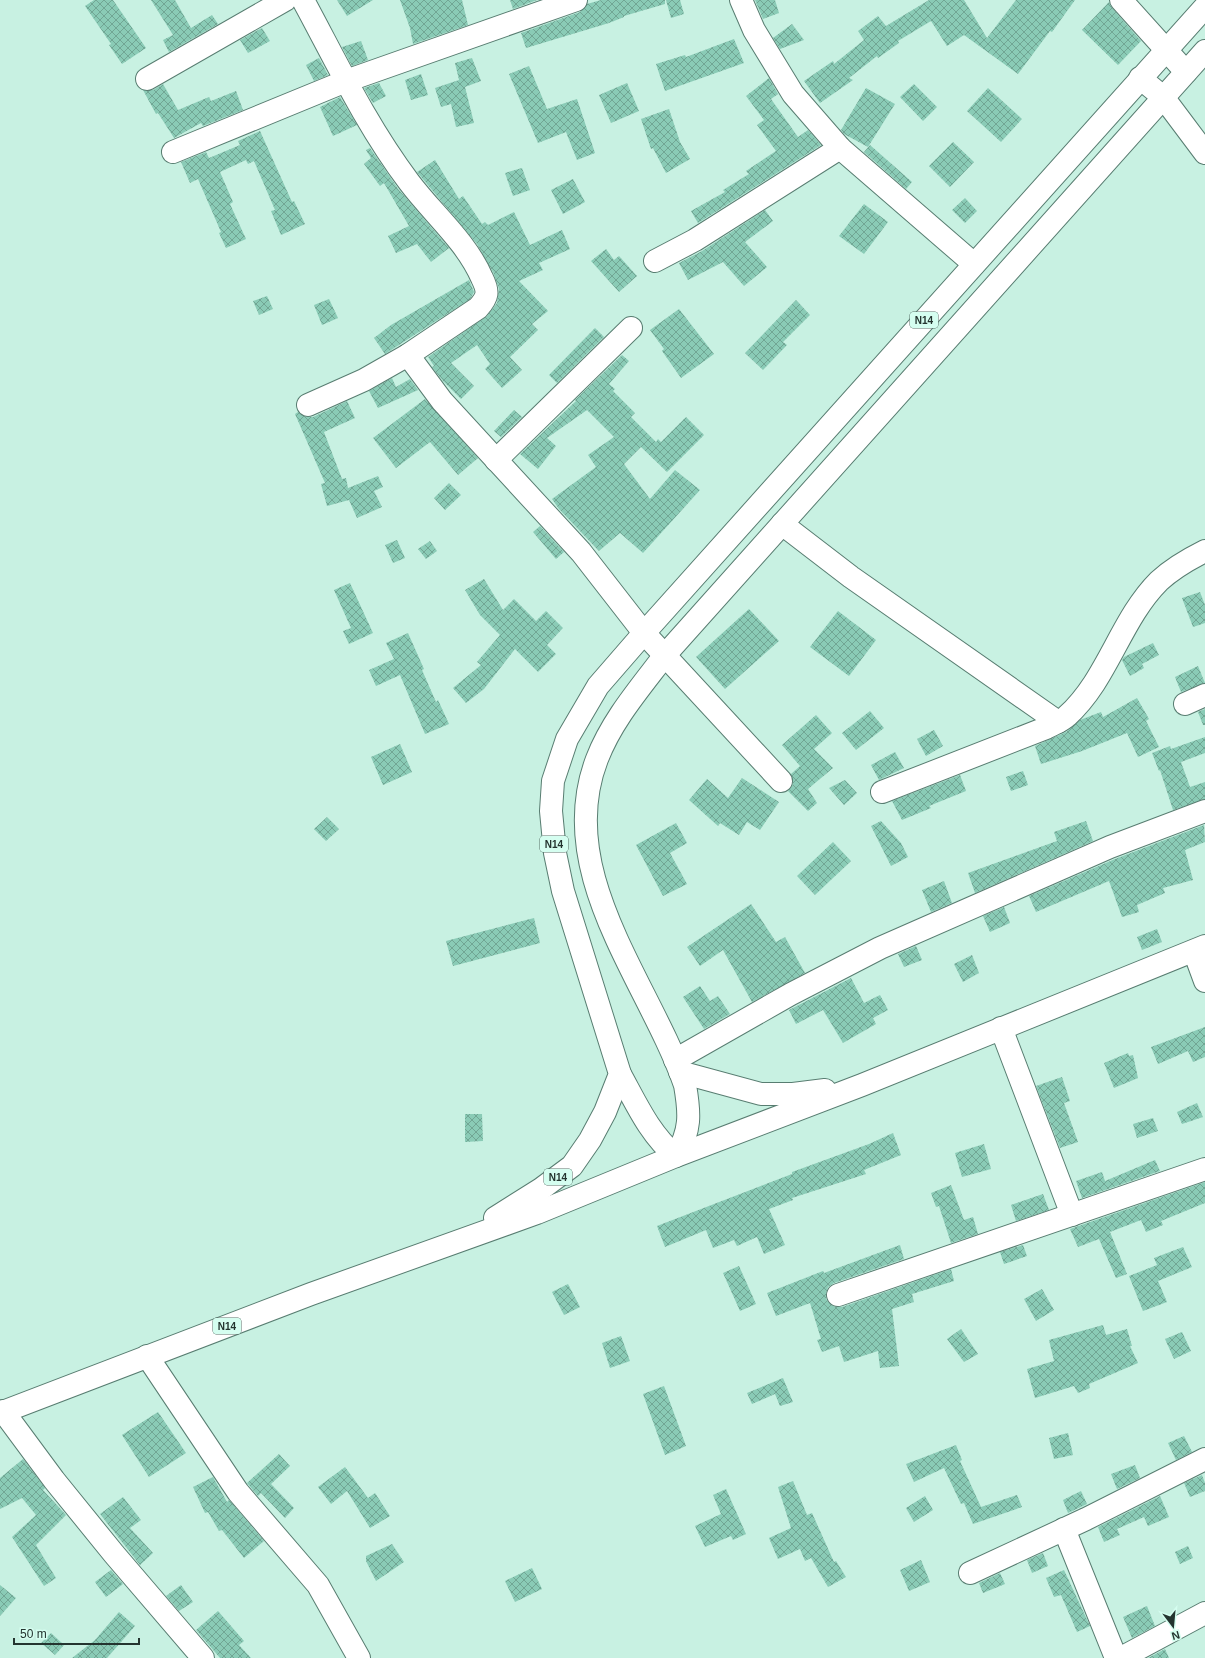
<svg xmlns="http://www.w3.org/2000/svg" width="1205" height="1658" font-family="Helvetica,sans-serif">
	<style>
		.building { fill: url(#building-cross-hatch) }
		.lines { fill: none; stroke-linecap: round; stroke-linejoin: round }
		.minor-casing { stroke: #587d71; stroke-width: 24 }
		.major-casing { stroke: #587d71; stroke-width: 24 }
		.minor { stroke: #fff; stroke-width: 22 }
		.major { stroke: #fff; stroke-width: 22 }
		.labels { text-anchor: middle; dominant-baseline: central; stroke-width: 3.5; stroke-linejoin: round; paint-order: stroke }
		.shield { fill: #d5fef0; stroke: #597169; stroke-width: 1 }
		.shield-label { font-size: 10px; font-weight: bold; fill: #24342f }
	</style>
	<defs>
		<pattern id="building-cross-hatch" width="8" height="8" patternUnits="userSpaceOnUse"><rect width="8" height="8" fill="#8acbb6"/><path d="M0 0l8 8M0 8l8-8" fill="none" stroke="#71a694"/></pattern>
	</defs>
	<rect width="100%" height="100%" fill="#c8f1e2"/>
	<g class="building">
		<polygon points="94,0 113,0 146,48 122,64 109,45 111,44 85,6"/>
		<polygon points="151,0 175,0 191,28 212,15 218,24 169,52 163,40 173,35"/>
		<polygon points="337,0 373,0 347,16"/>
		<polygon points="400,0 462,0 468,25 413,44 410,28"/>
		<polygon points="510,0 537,0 513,9"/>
		<polygon points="601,0 665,0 665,4 624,16 624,17 609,23 526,48 521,33 580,12 587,4"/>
		<polygon points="666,0 680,0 684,14 671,18"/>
		<polygon points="755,0 775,0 779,13 763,19"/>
		<polygon points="929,0 964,0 987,38 1016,0 1075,0 1052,32 1050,31 1018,74 964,35 947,46 931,21 898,41 899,43 878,58 877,56 849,78 853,80 820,103 804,81 833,61 834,64 864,40 858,31 878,16 886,26"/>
		<polygon points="1109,2 1112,8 1141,41 1118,65 1082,30"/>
		<polygon points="792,24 804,40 780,49 773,38"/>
		<polygon points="262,28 270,41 248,53 240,40"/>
		<polygon points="734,39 744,63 665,91 656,64 685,55 686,57"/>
		<polygon points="361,41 368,60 352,66 342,47"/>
		<polygon points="319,58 328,75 314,81 306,65"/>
		<polygon points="472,58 481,81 465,87 474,123 456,127 451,104 441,107 435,88 459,80 455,63"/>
		<polygon points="529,66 547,109 577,99 595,153 577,160 566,132 538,143 509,74"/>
		<polygon points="421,74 428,95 411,100 405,80"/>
		<polygon points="769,78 778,94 771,99 798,137 808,130 821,145 698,223 691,211 725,192 723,190 749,174 746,171 776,151 757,125 764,120 746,96"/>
		<polygon points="379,83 386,96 373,103 364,88"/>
		<polygon points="627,83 639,111 611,123 599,95"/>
		<polygon points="163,84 178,110 209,97 211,101 236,91 243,110 203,126 201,123 174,138 158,113 156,114 143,90 153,90"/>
		<polygon points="914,84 937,107 923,121 900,97"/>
		<polygon points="866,88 895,104 868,147 844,134 841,130"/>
		<polygon points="988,88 1022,119 1001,142 967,111"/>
		<polygon points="340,97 357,125 333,136 320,107"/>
		<polygon points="669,109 680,142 690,159 666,173 653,148 651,149 641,119"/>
		<polygon points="260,131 292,202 294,201 305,224 281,235 271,211 275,210 254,161 248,164 246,160 220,172 233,202 230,204 246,239 226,248 219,233 221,232 198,179 190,183 181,162 206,152 209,158 240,145 238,141"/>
		<polygon points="953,142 974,162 950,187 929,166"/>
		<polygon points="870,145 912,182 906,189 864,152"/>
		<polygon points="370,148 399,190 449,248 431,262 417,244 396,253 388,236 409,226 384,183 380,186 364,164 371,158 366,150"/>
		<polygon points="435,160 459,199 463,196 482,224 485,222 488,225 514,212 530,245 562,230 570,249 539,263 543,270 519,281 548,311 532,324 538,330 510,357 522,370 502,388 485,369 490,364 477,345 451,363 474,386 461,399 443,381 432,367 434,366 428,357 487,316 497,303 499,289 493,272 477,244 417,172"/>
		<polygon points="522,168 530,190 513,196 505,173"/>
		<polygon points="573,179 585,202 563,214 551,190"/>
		<polygon points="965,198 977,211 965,223 952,210"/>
		<polygon points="864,204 888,222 864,254 839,236"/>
		<polygon points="765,210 773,221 745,242 767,267 744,286 723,262 688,280 679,263 702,251"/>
		<polygon points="606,249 614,260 619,256 637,276 619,292 591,261"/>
		<polygon points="469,280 474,292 470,299 385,354 374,338 391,325"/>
		<polygon points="267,296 273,309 259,315 253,301"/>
		<polygon points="329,299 338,318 322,325 314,305"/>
		<polygon points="796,300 810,315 783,342 787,345 763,370 745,353"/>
		<polygon points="679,309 714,354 681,378 662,351 664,349 650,330"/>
		<polygon points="595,328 604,337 557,383 549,375"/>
		<polygon points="622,355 629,361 609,384 615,389 613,391 635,413 631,417 656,442 658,439 661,442 686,417 704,435 667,472 641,447 624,464 650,499 675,470 700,490 643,553 620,533 599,551 559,509 552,499 596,467 588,455 614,437 587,410 547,438 556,446 538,469 520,454 576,401 575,400"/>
		<polygon points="392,378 396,387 410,379 418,390 378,408 369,391"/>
		<polygon points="425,399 478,458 458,475 430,442 396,468 373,438"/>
		<polygon points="347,401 355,418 324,432 342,479 346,478 348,488 378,476 383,487 374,491 382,507 357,518 349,500 327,506 321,484 325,483 295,414 298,412 306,417 313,417"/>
		<polygon points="514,410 522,417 501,437 494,431"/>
		<polygon points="449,483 461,495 445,510 434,498"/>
		<polygon points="540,526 564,552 556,559 533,532"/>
		<polygon points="397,540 405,558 393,563 385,545"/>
		<polygon points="430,541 437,551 426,559 418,549"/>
		<polygon points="484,579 503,610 514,599 536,621 546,611 563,628 547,645 556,654 538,672 515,649 484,689 466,703 453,688 481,665 477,662 500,635 480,615 465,590"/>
		<polygon points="350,583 373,633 349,644 343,631 351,628 334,590"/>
		<polygon points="1200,592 1205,605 1205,623 1193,627 1182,598"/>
		<polygon points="749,609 779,641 725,689 696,657"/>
		<polygon points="838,611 876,640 849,676 810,647"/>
		<polygon points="408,633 424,669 422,670 436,702 438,700 449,724 425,734 400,675 376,686 369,670 394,659 386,643"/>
		<polygon points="1153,643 1159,655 1142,664 1144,668 1130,676 1122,660 1124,657"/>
		<polygon points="1198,666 1205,683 1181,692 1175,677"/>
		<polygon points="1137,698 1149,719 1146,721 1159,747 1138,757 1127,733 1082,751 1041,764 1035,746 1066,732 1080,720 1101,712 1103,717"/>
		<polygon points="1205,709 1205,725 1203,725 1198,712"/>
		<polygon points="870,711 884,728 856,750 842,733"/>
		<polygon points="816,715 832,733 814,749 833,768 808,789 817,803 808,811 788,791 793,784 791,774 800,766 782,745"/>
		<polygon points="934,730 943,746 926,756 917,739"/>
		<polygon points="1205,737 1205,753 1181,762 1190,787 1205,782 1205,799 1173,810 1160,770 1159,771 1152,753 1170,746 1171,749"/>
		<polygon points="400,744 412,772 383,785 371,757"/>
		<polygon points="895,752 904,768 879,780 871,765"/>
		<polygon points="1023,771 1028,785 1011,791 1006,777"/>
		<polygon points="960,775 966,791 929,806 931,808 902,820 892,801"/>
		<polygon points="742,778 779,802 760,830 747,822 739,835 720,823 718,826 689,800 707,779 728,798"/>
		<polygon points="845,780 857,793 844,805 829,788"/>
		<polygon points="327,817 339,829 326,841 314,829"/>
		<polygon points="881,821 901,843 908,857 891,866 871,826"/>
		<polygon points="1086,821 1093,841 975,893 968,873 1057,841 1054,832"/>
		<polygon points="676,823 687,843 670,853 687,884 663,896 636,845"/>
		<polygon points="1204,825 1205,842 1185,850 1193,880 1163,888 1165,893 1137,905 1139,912 1122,917 1109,881 1036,912 1029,896 1115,859"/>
		<polygon points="833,842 851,861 815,895 797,876"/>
		<polygon points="944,881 952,903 931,912 922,890"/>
		<polygon points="751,904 776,942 785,937 805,973 752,1002 723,950 700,966 687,947"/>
		<polygon points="1004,907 1010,923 990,932 983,916"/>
		<polygon points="534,918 540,943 453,966 446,941"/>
		<polygon points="1157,929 1162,942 1142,950 1137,937"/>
		<polygon points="916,946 922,960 904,967 898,954"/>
		<polygon points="972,955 979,973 963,982 954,964"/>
		<polygon points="851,978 864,1003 880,995 888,1010 873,1018 876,1024 843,1043 823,1010 796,1024 789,1010"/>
		<polygon points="700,986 710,1001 718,996 730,1014 704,1029 683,997"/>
		<polygon points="1205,1027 1205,1057 1193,1062 1188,1051 1158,1064 1151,1047"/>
		<polygon points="1128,1053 1129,1056 1133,1055 1138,1078 1114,1088 1104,1063"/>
		<polygon points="1062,1077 1070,1101 1064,1103 1078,1142 1060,1148 1036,1086"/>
		<polygon points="1197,1103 1203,1117 1182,1124 1177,1112"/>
		<polygon points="465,1114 482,1114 483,1141 465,1142"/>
		<polygon points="1153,1118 1158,1131 1137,1138 1133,1124"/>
		<polygon points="893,1133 901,1155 864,1170 866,1174 792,1198 793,1200 769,1209 785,1245 764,1254 757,1237 737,1246 734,1240 713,1248 706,1230 665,1247 657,1226 792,1174 792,1172 869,1144"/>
		<polygon points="984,1144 991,1169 962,1177 955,1153"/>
		<polygon points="1155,1160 1160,1171 1082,1198 1076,1181 1102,1172 1105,1181"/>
		<polygon points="1205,1182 1205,1203 1161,1221 1163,1225 1146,1232 1141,1220 1110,1232 1127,1274 1116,1278 1099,1239 1078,1247 1070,1229"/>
		<polygon points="951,1185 964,1220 973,1217 978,1234 951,1243 939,1206 936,1207 931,1193"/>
		<polygon points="1043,1194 1049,1210 1016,1221 1011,1205"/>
		<polygon points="900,1245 904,1259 834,1283 828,1287 826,1293 826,1299 830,1304 835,1307 842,1307 951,1269 954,1281 912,1294 914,1302 892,1309 899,1366 880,1368 878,1351 844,1362 839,1346 822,1352 817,1340 821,1339 810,1303 776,1316 767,1293 823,1271 824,1273"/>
		<polygon points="1023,1245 1027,1256 1004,1264 1000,1252"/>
		<polygon points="1183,1247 1192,1267 1158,1281 1167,1302 1143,1311 1129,1276 1157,1265 1154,1258"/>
		<polygon points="739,1266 756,1304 740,1311 723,1273"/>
		<polygon points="568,1284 580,1307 564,1315 552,1292"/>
		<polygon points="1042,1289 1054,1310 1036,1321 1024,1299"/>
		<polygon points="1103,1325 1106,1335 1127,1329 1132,1346 1130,1346 1138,1363 1089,1384 1090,1388 1078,1393 1074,1386 1035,1398 1027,1369 1054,1361 1049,1340"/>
		<polygon points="961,1329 978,1354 964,1362 947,1339"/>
		<polygon points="1182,1332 1191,1351 1174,1359 1165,1339"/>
		<polygon points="621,1336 630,1361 610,1368 602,1343"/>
		<polygon points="783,1378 793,1402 780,1406 775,1394 752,1404 747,1393"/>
		<polygon points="664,1386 686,1446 665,1455 643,1394"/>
		<polygon points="158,1412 186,1453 149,1477 122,1435"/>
		<polygon points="1068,1433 1073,1455 1054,1459 1049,1438"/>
		<polygon points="1184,1436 1192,1452 1176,1460 1168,1443"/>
		<polygon points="956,1445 962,1460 960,1461 981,1507 1017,1495 1022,1507 973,1524 964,1503 961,1504 944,1468 914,1482 906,1464"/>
		<polygon points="279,1454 290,1466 271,1484 294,1508 285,1518 261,1493 258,1496 247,1483"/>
		<polygon points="23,1459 45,1488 43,1490 66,1515 36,1545 56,1578 44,1586 12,1537 36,1515 22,1498 0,1509 0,1478"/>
		<polygon points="1135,1465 1140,1478 1117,1489 1111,1474"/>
		<polygon points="345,1467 368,1498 375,1493 390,1516 370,1528 347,1491 331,1504 318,1487"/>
		<polygon points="1202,1475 1205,1483 1205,1491 1190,1497 1184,1483"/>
		<polygon points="213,1477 227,1502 229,1500 264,1541 244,1558 222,1530 219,1531 208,1512 205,1513 193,1487"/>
		<polygon points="793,1481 807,1515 812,1513 834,1562 836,1561 846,1577 828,1587 811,1558 805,1561 800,1549 778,1559 769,1538 791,1528 778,1487"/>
		<polygon points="726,1489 746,1534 733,1540 731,1536 705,1547 695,1526 721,1514 713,1495"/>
		<polygon points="1081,1491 1087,1504 1068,1513 1063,1500"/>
		<polygon points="925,1496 933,1510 914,1522 906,1508"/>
		<polygon points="1160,1496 1169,1517 1148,1526 1144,1517 1117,1529 1120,1535 1104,1542 1098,1527"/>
		<polygon points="123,1497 141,1520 130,1528 153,1553 140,1565 100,1514"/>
		<polygon points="392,1544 404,1562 376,1581 366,1561 366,1556"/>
		<polygon points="1188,1546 1193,1558 1180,1564 1175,1552"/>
		<polygon points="1043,1553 1048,1566 1032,1573 1027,1560"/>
		<polygon points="921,1560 930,1582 909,1591 900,1570"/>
		<polygon points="532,1568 542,1589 515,1602 505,1581"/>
		<polygon points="111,1570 123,1584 106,1597 95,1582"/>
		<polygon points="1064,1570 1090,1626 1077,1632 1061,1595 1054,1597 1046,1578"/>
		<polygon points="1000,1573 1005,1584 983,1593 979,1583"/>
		<polygon points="0,1585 16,1598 0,1616"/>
		<polygon points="181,1585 193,1602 179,1611 166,1596"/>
		<polygon points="1147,1606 1155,1626 1132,1638 1123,1617"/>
		<polygon points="218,1611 244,1641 239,1645 251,1658 220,1658 196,1630"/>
		<polygon points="119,1612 135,1626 107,1658 72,1658 95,1640"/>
		<polygon points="51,1633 64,1645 55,1655 41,1643"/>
		<polygon points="1165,1649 1169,1658 1148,1658"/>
	</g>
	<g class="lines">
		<g class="minor-casing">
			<g id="minor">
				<path d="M303,0c33,61 63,125 106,182 24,32 57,59 73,96 7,14 6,19 -4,30l-70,47 -44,25 -56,25"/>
				<polyline points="741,0 754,30 793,94 840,148 974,264"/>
				<polyline points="1121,0 1186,72"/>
				<polyline points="1140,78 1163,97 1205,153"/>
				<polyline points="147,79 285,0"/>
				<polyline points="173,152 346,81 576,0"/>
				<polyline points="655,261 695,240 840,148"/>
				<polyline points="408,355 442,401 581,552 644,633 781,781"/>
				<polyline points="496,460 631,328"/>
				<polyline points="782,524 851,577 1058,722"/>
				<polyline points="1185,704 1205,695"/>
				<path d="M882,792l164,-64c7,-4 16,-7 21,-12 41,-37 53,-96 92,-135 13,-12 30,-22 46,-30"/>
				<polyline points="1194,951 1205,981"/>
				<polyline points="1001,1028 1072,1215"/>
				<polyline points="675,1060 791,994 880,948 1110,847 1205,811"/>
				<polyline points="680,1072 761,1094 793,1094 825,1090"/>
				<path d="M620,1074c16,29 30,61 56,82l186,-71 343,-139"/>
				<polyline points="838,1295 1205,1169"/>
				<polyline points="147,1356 238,1492 318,1585 359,1658"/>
				<polyline points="3,1411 54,1480 114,1554 203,1658"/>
				<polyline points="1064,1529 1116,1658"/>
				<polyline points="970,1573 1086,1519 1205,1459"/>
				<polyline points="1121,1658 1205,1613"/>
			</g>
		</g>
		<g class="major-casing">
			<g id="major">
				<polyline points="495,1218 541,1189 572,1166 590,1140 605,1112 620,1074 563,891 555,853 551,811 553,781 567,739 598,686 644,633 1205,7"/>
				<path d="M0,1413l311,-119 226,-81 139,-57c15,-26 14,-42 9,-71 -36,-103 -132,-212 -88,-326 15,-39 43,-71 68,-104l540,-604"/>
			</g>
		</g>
		<use href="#minor" class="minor"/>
		<use href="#major" class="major"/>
	</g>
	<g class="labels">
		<g class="shield">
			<rect x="910" y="312" width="28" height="16" rx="3"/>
			<rect x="540" y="836" width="28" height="16" rx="3"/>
			<rect x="544" y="1169" width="28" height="16" rx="3"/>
			<rect x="213" y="1318" width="28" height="16" rx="3"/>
		</g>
		<g class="shield-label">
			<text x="924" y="320">N14</text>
			<text x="554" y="844">N14</text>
			<text x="558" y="1177">N14</text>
			<text x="227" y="1326">N14</text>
		</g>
	</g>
	<g transform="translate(1173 1626) rotate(164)" stroke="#d5fef0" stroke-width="3" paint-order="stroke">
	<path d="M0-3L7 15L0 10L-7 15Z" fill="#24342f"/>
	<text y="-6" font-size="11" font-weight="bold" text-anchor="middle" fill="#24342f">N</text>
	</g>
	<path d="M14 1638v6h125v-6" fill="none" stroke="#24342f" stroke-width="2"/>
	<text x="20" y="1638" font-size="12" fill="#24342f" stroke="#d5fef0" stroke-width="3" paint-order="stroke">50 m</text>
</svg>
